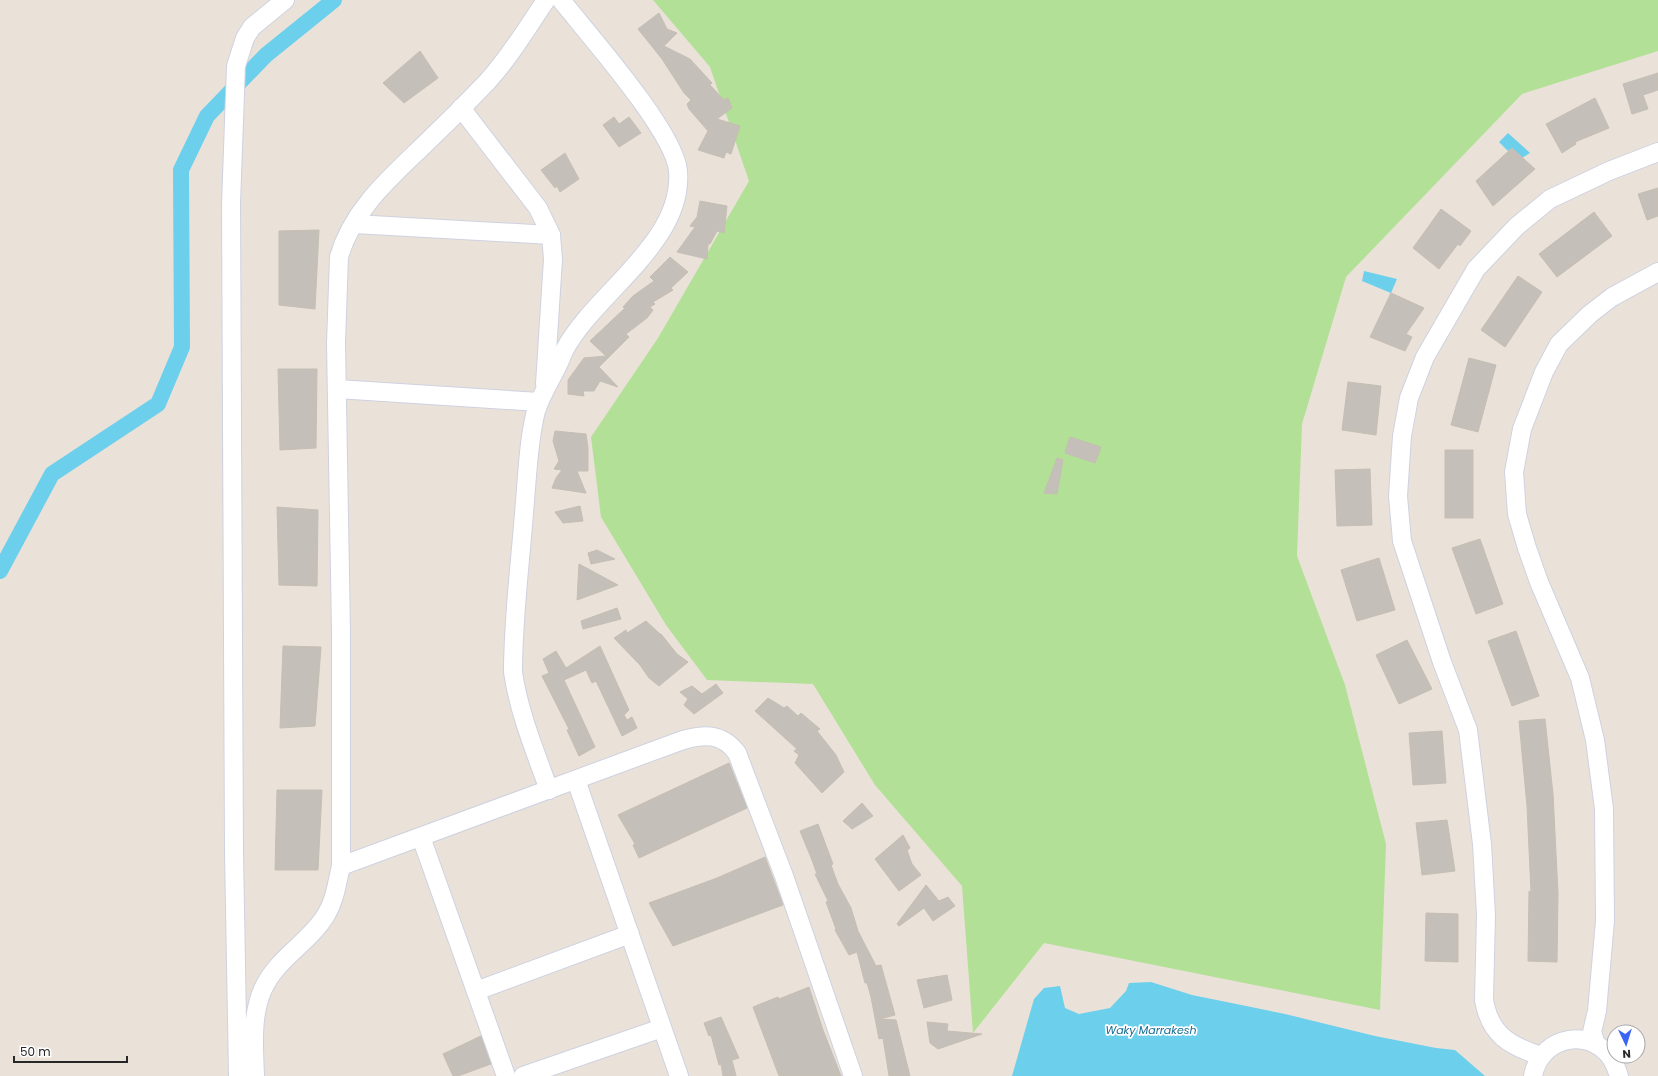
<svg xmlns="http://www.w3.org/2000/svg" width="1658" height="1076" font-family="Poppins,sans-serif">
	<style>
		.green { fill: #b2e096 }
		.water { fill: #6ccfeb }
		.lines { fill: none; stroke-linecap: round; stroke-linejoin: round }
		.canal { stroke: #6ccfeb; stroke-width: 16 }
		.building { fill: #c5bfb9; stroke: #c5beb3 }
		.minor-casing { stroke: #ced2e0; stroke-width: 20 }
		.minor { stroke: #fff; stroke-width: 18 }
		.labels { text-anchor: middle; dominant-baseline: central; stroke-width: 3.5; stroke-linejoin: round; paint-order: stroke }
		.water-label { font-size: 11px; font-style: italic; fill: #106b93; stroke: #fff }
	</style>
	<rect width="100%" height="100%" fill="#eae2d9"/>
	<polygon class="green" points="653,0 1658,0 1658,51 1522,94 1346,277 1302,424 1297,556 1345,685 1386,844 1380,1010 1044,943 973,1033 962,886 875,785 813,684 707,680 666,625 601,517 591,437 658,338 749,181 710,67"/>
	<g class="water">
		<polygon points="1508,133 1530,153 1522,158 1512,148 1508,151 1499,142"/>
		<polygon points="1364,271 1397,279 1391,293 1362,281"/>
		<polygon points="1151,982 1192,995 1285,1014 1375,1036 1436,1048 1455,1050 1485,1076 1012,1076 1034,999 1044,988 1060,986 1065,1008 1079,1014 1110,1008 1126,991 1129,983"/>
	</g>
	<g class="lines">
		<polyline class="canal" points="0,571 52,474 158,404 182,347 181,170 207,116 266,55 334,0"/>
	</g>
	<g class="building">
		<polygon points="659,13 667,29 677,33 664,46 690,59 712,83 710,85 724,100 728,98 732,108 717,119 740,126 731,154 726,152 724,158 698,150 708,131 689,109 687,104 691,100 684,93 662,59 638,29"/>
		<polygon points="420,51 438,78 404,103 383,83"/>
		<polygon points="1658,73 1658,90 1643,95 1648,109 1632,114 1623,84"/>
		<polygon points="1595,98 1609,128 1575,142 1576,144 1562,153 1546,124"/>
		<polygon points="614,117 619,124 629,117 641,133 619,147 603,125"/>
		<polygon points="1512,148 1535,169 1493,206 1476,181"/>
		<polygon points="565,153 579,179 560,192 557,186 555,188 541,170"/>
		<polygon points="1658,188 1658,216 1647,220 1638,194"/>
		<polygon points="700,201 727,206 724,233 717,231 710,244 708,244 707,259 677,252 695,227 690,226 697,217"/>
		<polygon points="1441,209 1471,231 1460,246 1458,244 1439,269 1413,248"/>
		<polygon points="1594,212 1612,236 1557,277 1539,254"/>
		<polygon points="319,230 315,309 279,305 279,231"/>
		<polygon points="670,257 688,272 671,288 673,290 653,302 655,304 650,307 653,310 647,318 626,334 629,337 599,367 618,387 600,381 594,391 583,391 584,396 568,394 568,380 584,358 606,356 590,341 625,308 623,307 633,296 654,281 650,277"/>
		<polygon points="1518,276 1542,292 1505,347 1481,330"/>
		<polygon points="1391,293 1424,308 1406,334 1412,337 1405,351 1370,337"/>
		<polygon points="1469,358 1496,365 1478,432 1451,425"/>
		<polygon points="278,369 317,369 316,448 280,450"/>
		<polygon points="1348,382 1381,386 1376,435 1342,430"/>
		<polygon points="555,431 586,434 588,448 588,471 577,471 586,493 552,488 556,478 562,470 554,469 559,461 553,441"/>
		<polygon points="1070,437 1101,447 1095,463 1065,453"/>
		<rect x="1445" y="450" width="28" height="68"/>
		<polygon points="1057,458 1063,460 1057,494 1044,493"/>
		<polygon points="1370,469 1372,525 1337,526 1335,470"/>
		<polygon points="580,506 583,521 563,523 555,512"/>
		<polygon points="277,507 318,510 317,586 279,585"/>
		<polygon points="1480,539 1503,604 1476,614 1452,548"/>
		<polygon points="597,550 615,559 591,564 588,553"/>
		<polygon points="1379,558 1395,610 1357,621 1341,570"/>
		<polygon points="579,564 618,585 577,600"/>
		<polygon points="617,608 621,619 583,629 581,621"/>
		<polygon points="646,621 660,634 661,634 677,654 688,662 659,686 649,678 640,665 614,638 626,630 627,633"/>
		<polygon points="1516,631 1539,696 1512,706 1488,641"/>
		<polygon points="1407,640 1432,689 1399,704 1376,655"/>
		<polygon points="283,646 321,647 315,726 280,728"/>
		<polygon points="600,646 629,710 624,715 627,720 632,717 637,728 622,736 596,681 592,683 586,670 564,680 595,747 579,756 567,730 569,729 542,676 549,673 543,659 556,651 566,668"/>
		<polygon points="716,684 723,693 694,714 684,705 688,699 680,692 692,686 702,694"/>
		<polygon points="768,698 784,708 787,706 798,716 801,713 820,729 817,731 836,755 844,772 822,793 795,763 799,755 794,751 797,749 755,711"/>
		<polygon points="1545,719 1553,794 1558,893 1557,962 1528,961 1529,891 1531,892 1527,806 1519,721"/>
		<polygon points="1442,731 1446,783 1413,785 1409,733"/>
		<polygon points="729,763 747,808 639,858 633,845 635,844 618,815"/>
		<polygon points="277,790 322,790 318,870 275,870"/>
		<polygon points="862,803 873,816 852,829 843,821"/>
		<polygon points="1447,820 1455,871 1422,875 1416,823"/>
		<polygon points="818,824 833,864 831,865 838,884 851,908 858,931 876,966 881,965 895,1015 880,1019 896,1020 910,1076 889,1076 883,1038 879,1039 871,997 867,983 865,983 857,952 849,955 835,930 836,929 826,902 828,901 815,874 817,874 812,860 800,831"/>
		<polygon points="903,835 910,848 907,850 912,864 921,875 899,891 875,859"/>
		<polygon points="765,857 783,905 673,946 649,903 717,878"/>
		<polygon points="926,885 939,901 948,897 955,906 933,921 924,908 899,926 897,924"/>
		<polygon points="1426,913 1458,914 1458,962 1425,961"/>
		<polygon points="947,975 952,1000 924,1008 917,980"/>
		<polygon points="809,987 823,1030 841,1076 779,1076 753,1007 778,997 779,999"/>
		<polygon points="721,1017 739,1058 732,1060 736,1076 723,1076 721,1064 719,1065 711,1035 709,1036 704,1023"/>
		<polygon points="927,1022 948,1024 947,1031 982,1034 938,1049 930,1043"/>
		<polygon points="481,1036 491,1064 458,1076 453,1076 443,1054"/>
	</g>
	<g class="lines">
		<g class="minor-casing">
			<g id="minor">
				<polyline points="461,108 538,208 551,235 553,259 545,384"/>
				<polyline points="354,224 551,235"/>
				<polyline points="337,389 539,402"/>
				<polyline points="576,780 679,1076"/>
				<path d="M549,790c-14,-39 -30,-77 -36,-118 0,-53 7,-106 11,-159 3,-31 4,-72 12,-102 5,-16 14,-30 21,-44 3,-6 5,-12 8,-18 30,-56 119,-107 113,-178 -3,-39 -90,-137 -117,-171"/>
				<polyline points="421,837 506,1076"/>
				<path d="M341,866l342,-126c22,-6 39,-7 54,13l47,123 69,200"/>
				<polyline points="476,991 630,934"/>
				<polyline points="1596,1044 1592,1032 1597,1011 1605,921 1604,809 1595,740 1580,678 1539,582 1527,548 1517,514 1514,472 1522,429 1544,372 1559,344 1590,314 1612,297 1658,272"/>
				<path d="M1541,1056c-31,-10 -51,-21 -57,-56l2,-85 -4,-71 -14,-114 -26,-68 -40,-121 -4,-45 4,-60 7,-38 16,-41 51,-88 41,-43 33,-27 59,-28 49,-19"/>
				<polyline points="238,1076 234,853 231,204 236,66 245,38 252,27 285,0"/>
				<path d="M255,1076c-1,-28 -4,-61 8,-87 14,-31 46,-46 63,-74 9,-15 11,-32 15,-49v-234l-5,-289 3,-86c13,-47 52,-80 86,-113 21,-20 42,-41 62,-62 23,-25 40,-54 59,-82"/>
				<polyline points="523,1076 662,1028"/>
				<path d="M1533,1076c6,-35 48,-49 73,-24 7,6 10,15 13,24"/>
			</g>
		</g>
		<use href="#minor" class="minor"/>
	</g>
	<g class="labels">
		<g class="water-label">
			<text x="1151" y="1030">Waky Marrakesh</text>
		</g>
	</g>
	<g transform="translate(1626 1044) rotate(176)"><circle r="19" fill="#ffffff" stroke="#a9a9a9"/>
	<path d="M0-3L7 15L0 10L-7 15Z" fill="#3a65f5"/>
	<text y="-6" font-size="11" font-weight="bold" text-anchor="middle" fill="#272727">N</text>
	</g>
	<path d="M14 1056v6h113v-6" fill="none" stroke="#272727" stroke-width="2"/>
	<text x="20" y="1056" font-size="12" fill="#272727" stroke="#ffffff" stroke-width="3" paint-order="stroke">50 m</text>
</svg>
